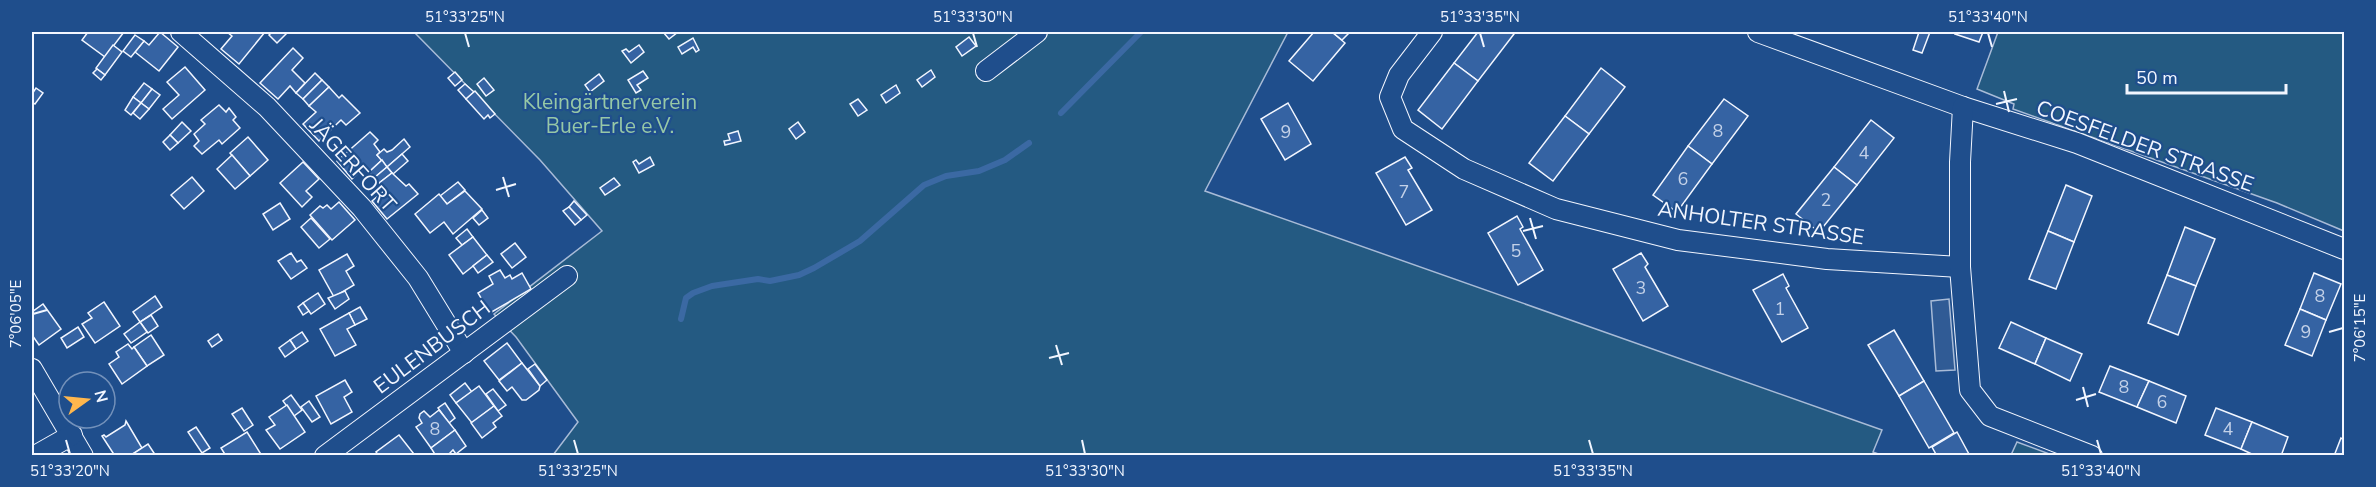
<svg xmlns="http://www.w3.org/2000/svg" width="2376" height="487" font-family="'Nunito Sans',sans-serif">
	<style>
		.green { fill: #245a82; stroke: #a8bbd7; stroke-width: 1.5 }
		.parking { fill: #305b95; stroke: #a8bbd7; stroke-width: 1.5 }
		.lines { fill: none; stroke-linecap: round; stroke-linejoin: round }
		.stream { stroke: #3b69a3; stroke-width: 6 }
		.building { fill: #3563a3; stroke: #f2f6ff; stroke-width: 1.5 }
		.street-casing { stroke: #f2f6ff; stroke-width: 22 }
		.street { stroke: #1f4e8c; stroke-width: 20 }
		.ticks { fill: none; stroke: #f2f6ff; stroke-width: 2 }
		.labels { text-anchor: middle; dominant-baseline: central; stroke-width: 4.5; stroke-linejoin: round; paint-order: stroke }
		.number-label { font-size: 18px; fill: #c3d1e8 }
		.park-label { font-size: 21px; fill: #97c8a6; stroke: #1f4e8c }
		.street-label { font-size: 21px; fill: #f2f6ff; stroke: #1f4e8c }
		.neatline { fill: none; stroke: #f2f6ff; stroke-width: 2 }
		.ticks-label { font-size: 15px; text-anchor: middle; fill: #f2f6ff }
	</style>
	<rect width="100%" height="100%" fill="#1f4e8c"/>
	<g class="green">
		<polygon points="414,32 1288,32 1205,191 1882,430 1873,452 1881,455 553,455 578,422 516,337 494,314 602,231 540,160"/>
		<polygon points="1998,32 2344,32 2344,231 2277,203 2013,109 2014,104 1977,89"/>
		<polygon points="2017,442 2052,455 2011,455"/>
	</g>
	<polygon class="parking" points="1949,299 1955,370 1936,371 1931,301"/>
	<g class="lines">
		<g class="stream">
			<polyline points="1061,113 1141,32"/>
			<polyline points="681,319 686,298 693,293 712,286 758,279 770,281 799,275 814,268 860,241 924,185 946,176 979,171 1005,160 1029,143"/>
		</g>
	</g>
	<g class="building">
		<polygon points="88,32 124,32 105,57 82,40"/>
		<polygon points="160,32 178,47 159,71 135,52 144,41 149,45"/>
		<polygon points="227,32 265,32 239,64 221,49 232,36"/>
		<polygon points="272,32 288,32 277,43 269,35"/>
		<polygon points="663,32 678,32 669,39"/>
		<polygon points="1314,32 1332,32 1345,43 1313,81 1289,61"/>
		<polygon points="1332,32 1350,32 1342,40"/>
		<polygon points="1478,32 1510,32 1514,34 1478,81 1454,63"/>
		<polygon points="1919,32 1930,32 1922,53 1913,50"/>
		<polygon points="1956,32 1983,32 1979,42 1955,34"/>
		<polygon points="135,35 144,41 131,57 123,51"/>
		<polygon points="969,37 976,46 962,56 956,47"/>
		<polygon points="693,38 699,50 696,52 693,47 682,54 678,47"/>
		<polygon points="113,45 122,52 105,75 96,68"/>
		<polygon points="639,45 644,52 631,63 622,51 626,49 629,52"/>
		<polygon points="293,48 303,58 292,70 305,83 296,93 290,86 278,99 260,83"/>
		<polygon points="1454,63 1478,81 1442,129 1418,110"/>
		<polygon points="185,67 205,90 172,119 163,109 179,95 167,82"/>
		<polygon points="1601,68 1625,87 1589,134 1565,116"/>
		<polygon points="97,69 105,75 101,80 93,73"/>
		<polygon points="931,70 935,77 922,87 917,80"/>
		<polygon points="643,71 648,78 637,85 641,90 636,93 628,80"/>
		<polygon points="455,72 462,80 455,86 448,78"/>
		<polygon points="315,73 322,80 303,99 296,93"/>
		<polygon points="599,74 604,81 590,92 585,85"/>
		<polygon points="484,78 494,90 486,96 477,84"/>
		<polygon points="322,80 329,87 309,106 303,99"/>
		<polygon points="144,83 152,89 141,103 133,97"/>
		<polygon points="465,84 474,92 466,99 458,90"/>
		<polygon points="896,85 900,93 886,103 881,95"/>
		<polygon points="329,87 339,98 342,95 360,113 346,125 341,120 319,141 303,124 316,112 309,106"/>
		<polygon points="36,88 43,93 35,104 32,102 32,94"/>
		<polygon points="152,89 160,95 149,109 141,103"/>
		<polygon points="475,91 495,114 490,118 488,115 484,119 466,99"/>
		<polygon points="133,97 141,103 131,115 125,110"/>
		<polygon points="858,99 867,110 858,116 850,104"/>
		<polygon points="1724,99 1748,116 1712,164 1688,146"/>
		<polygon points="141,103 149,109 140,119 133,113"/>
		<polygon points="1288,103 1311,144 1285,160 1261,119"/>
		<polygon points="219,105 226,112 229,108 236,117 233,120 240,128 222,144 219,140 202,154 194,146 199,141 194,134 205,124 201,120"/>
		<polygon points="1565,116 1589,134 1553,181 1529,163"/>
		<polygon points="1871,120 1894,138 1857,185 1834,167"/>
		<polygon points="182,122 191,131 178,143 170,135"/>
		<polygon points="798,122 805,132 796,139 789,129"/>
		<polygon points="738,131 741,141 725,145 724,141 730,140 728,134"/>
		<polygon points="370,132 378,140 374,144 380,152 377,155 382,160 369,172 365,167 352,179 337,161"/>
		<polygon points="170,135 178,143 170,150 163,142"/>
		<polygon points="248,137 268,160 250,176 230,153"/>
		<polygon points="404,139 410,147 387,167 377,155 384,149 387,152 392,150"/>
		<polygon points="1688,146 1712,164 1677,212 1653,195"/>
		<polygon points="402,154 408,161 393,174 387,167"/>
		<polygon points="232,155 250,176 235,189 217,169"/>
		<polygon points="650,157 654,165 639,173 633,162 636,160 639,164"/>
		<polygon points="1405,157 1412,168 1408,170 1432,210 1406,225 1376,173"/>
		<polygon points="382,160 387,167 374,178 369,172"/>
		<polygon points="303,162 319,179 306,191 312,197 302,207 280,183"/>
		<polygon points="387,167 392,173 379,183 374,178"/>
		<polygon points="1834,167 1857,185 1819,232 1796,214"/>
		<polygon points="392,173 406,186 409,184 418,194 387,219 372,201 385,190 379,183"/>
		<polygon points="192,177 204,191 184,209 171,195"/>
		<polygon points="614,178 620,185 605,195 600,188"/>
		<polygon points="458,182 465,190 447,204 440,196"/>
		<polygon points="2066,185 2092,196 2074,242 2048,231"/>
		<polygon points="465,191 482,209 453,234 444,222 430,233 415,214 439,194 447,204"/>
		<polygon points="574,201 587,215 581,220 569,207"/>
		<polygon points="339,202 355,220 332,240 310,215 320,206 323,208 327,205 331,209"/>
		<polygon points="280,203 290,219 273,230 263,214"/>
		<polygon points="569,207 581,220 575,225 563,211"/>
		<polygon points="482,210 488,218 479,225 473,218"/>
		<polygon points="1517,216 1523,227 1520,229 1543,270 1518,285 1488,233"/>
		<polygon points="311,218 330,239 319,248 301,227"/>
		<polygon points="2185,227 2215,239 2196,286 2167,275"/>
		<polygon points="467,229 473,237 462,245 456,238"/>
		<polygon points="2048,231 2074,242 2056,289 2029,279"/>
		<polygon points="473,237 487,255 463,274 449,255"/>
		<polygon points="515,243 526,257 512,268 501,254"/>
		<polygon points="291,253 297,262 301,260 307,268 291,279 278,261"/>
		<polygon points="1641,253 1648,264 1645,267 1668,306 1643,321 1613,269"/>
		<polygon points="347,254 354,266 346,271 354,285 334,297 319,270"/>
		<polygon points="487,255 493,262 478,273 473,266"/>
		<polygon points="500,270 505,278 510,275 512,279 522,273 531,289 490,313 478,293 493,284 489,276"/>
		<polygon points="2314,273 2341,284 2326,320 2300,309"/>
		<polygon points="1783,274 1789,286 1786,288 1808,328 1782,342 1753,290"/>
		<polygon points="2167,275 2196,286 2178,335 2148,323"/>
		<polygon points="345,291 349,299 335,309 328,298"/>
		<polygon points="318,293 325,304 311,314 303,303"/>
		<polygon points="155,296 162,307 140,322 133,312"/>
		<polygon points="104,302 120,326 95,343 82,324 92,318 88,313"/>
		<polygon points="303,303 309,311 303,315 298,307"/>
		<polygon points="43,304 61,329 39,345 32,335 32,312"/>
		<polygon points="360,307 367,319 355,325 349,313"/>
		<polygon points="2300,309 2326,320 2312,356 2285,345"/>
		<polygon points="349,313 355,325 347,329 356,345 335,356 320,329"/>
		<polygon points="151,315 158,326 148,333 140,322"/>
		<polygon points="140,322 147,332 131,343 124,334"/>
		<polygon points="2011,322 2046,338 2035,364 1999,348"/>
		<polygon points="78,327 84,337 67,348 61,338"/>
		<polygon points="1894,330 1924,381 1899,396 1868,345"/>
		<polygon points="302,332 308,341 296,349 290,340"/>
		<polygon points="218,334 222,340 212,347 208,341"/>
		<polygon points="151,335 164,355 147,366 134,347"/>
		<polygon points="2046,338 2082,354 2070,381 2035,364"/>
		<polygon points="290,340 296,349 285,357 279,348"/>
		<polygon points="507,343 522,363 499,380 484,361"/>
		<polygon points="128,344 132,349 134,347 147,366 122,384 109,364 119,357 116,352"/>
		<polygon points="522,363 540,386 539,390 526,400 522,400 512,387 507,391 499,381"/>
		<polygon points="535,364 547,380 540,386 528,369"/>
		<polygon points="2110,366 2149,381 2137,407 2099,392"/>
		<polygon points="345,380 352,392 344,397 352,412 331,424 316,396"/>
		<polygon points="1924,381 1954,433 1929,448 1899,396"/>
		<polygon points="2149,381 2186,396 2176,423 2137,407"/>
		<polygon points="465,383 472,392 456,403 450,395"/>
		<polygon points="479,386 494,406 472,423 456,403"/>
		<polygon points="493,389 506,405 498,411 486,394"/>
		<polygon points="291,395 302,410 294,416 283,401"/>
		<polygon points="309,401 320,417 312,422 301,407"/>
		<polygon points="445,403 455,418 449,423 438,408"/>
		<polygon points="287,405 305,432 280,449 266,430 275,425 269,417"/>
		<polygon points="494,406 502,416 493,423 496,427 482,438 471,423"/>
		<polygon points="242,408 253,425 244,431 232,414"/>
		<polygon points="2216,408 2252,422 2241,449 2205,435"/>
		<polygon points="439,410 455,430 431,448 416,427 422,423 419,418 420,414 424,411 430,417"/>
		<polygon points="126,421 142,448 130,456 115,456 102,436 104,435 106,437 125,425"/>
		<polygon points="2252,422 2288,437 2281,456 2256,456 2241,449"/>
		<polygon points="196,427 210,448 202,453 188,432"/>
		<polygon points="455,430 466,446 456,454 453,450 447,456 436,456 431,448"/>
		<polygon points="247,432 262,456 226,456 221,448"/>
		<polygon points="1957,432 1970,456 1937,456 1932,447"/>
		<polygon points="399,435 414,454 379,456 376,452"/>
		<polygon points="2341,438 2344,440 2344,456 2334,456"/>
		<polygon points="148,444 156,456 131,456 131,455"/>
	</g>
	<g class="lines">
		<g class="street-casing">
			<g id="street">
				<polyline points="181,32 267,107 362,208 418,278 464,353"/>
				<polyline points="1432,32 1399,75 1390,97 1403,129 1464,169 1556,209 1678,240 1827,259 1960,267"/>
				<polyline points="1758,32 1963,107 2077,143 2344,249"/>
				<polyline points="986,71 1037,32"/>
				<polyline points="1963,107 1960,162 1960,267 1970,390 1990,416 2092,456"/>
				<polyline points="32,369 83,456"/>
				<polyline points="35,456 72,435"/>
				<polyline points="325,456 567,276"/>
			</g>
		</g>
		<use href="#street" class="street"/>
	</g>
	<path class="ticks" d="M465,33l4,14M973,33l4,14M1480,33l4,14M1988,33l4,14M2004,91l5,21M1996,104l21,-5M503,177l6,20M496,190l20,-6M1530,218l6,21M1523,231l20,-5M33,314l14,-4M2329,332l14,-4M1056,345l6,20M1049,358l20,-5M2083,387l5,20M2076,400l20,-6M66,440l4,14M574,440l4,14M1082,440l3,14M1589,440l4,14M2097,440l4,14"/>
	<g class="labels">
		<g class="number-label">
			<text x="1718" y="131">8</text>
			<text x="1286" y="132">9</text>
			<text x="1864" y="153">4</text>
			<text x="1683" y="179">6</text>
			<text x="1404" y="192">7</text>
			<text x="1826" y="200">2</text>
			<text x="1516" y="251">5</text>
			<text x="1641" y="288">3</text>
			<text x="2320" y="296">8</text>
			<text x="1780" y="309">1</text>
			<text x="2306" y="332">9</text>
			<text x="2124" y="387">8</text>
			<text x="2162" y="402">6</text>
			<text x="435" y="429">8</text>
			<text x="2228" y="429">4</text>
		</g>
		<g class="park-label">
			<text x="610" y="102">Kleingärtnerverein<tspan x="610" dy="24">Buer-Erle e.V.</tspan></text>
		</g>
		<g class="street-label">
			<text transform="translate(2145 146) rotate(20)">COESFELDER STRASSE</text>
			<text transform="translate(353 165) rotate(48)">JÄGERFORT</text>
			<text transform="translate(1761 223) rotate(8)">ANHOLTER STRASSE</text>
			<text transform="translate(432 347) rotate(-37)">EULENBUSCH</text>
		</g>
	</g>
	<rect width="2376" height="487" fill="none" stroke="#1f4e8c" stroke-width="66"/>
	<g transform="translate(87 400) rotate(75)"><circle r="28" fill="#1f4e8c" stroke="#7391ba" stroke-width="1.5"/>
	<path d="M0-4.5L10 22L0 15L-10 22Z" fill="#ffb74d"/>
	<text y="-9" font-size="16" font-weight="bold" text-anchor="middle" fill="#f2f6ff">N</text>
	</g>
	<path d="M2127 84v9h159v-9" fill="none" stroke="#f2f6ff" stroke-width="3"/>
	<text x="2136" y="84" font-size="18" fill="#f2f6ff" stroke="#1f4e8c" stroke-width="4.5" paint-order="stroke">50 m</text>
	<rect x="33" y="33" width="2310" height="421" class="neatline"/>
	<g class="ticks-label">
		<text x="465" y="22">51°33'25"N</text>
		<text x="973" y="22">51°33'30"N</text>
		<text x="1480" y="22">51°33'35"N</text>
		<text x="1988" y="22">51°33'40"N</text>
		<text transform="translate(16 314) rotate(-90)" y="5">7°06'05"E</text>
		<text transform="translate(2360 328) rotate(-90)" y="5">7°06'15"E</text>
		<text x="70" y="476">51°33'20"N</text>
		<text x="578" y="476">51°33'25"N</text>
		<text x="1085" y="476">51°33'30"N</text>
		<text x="1593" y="476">51°33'35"N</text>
		<text x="2101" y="476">51°33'40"N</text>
	</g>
</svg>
